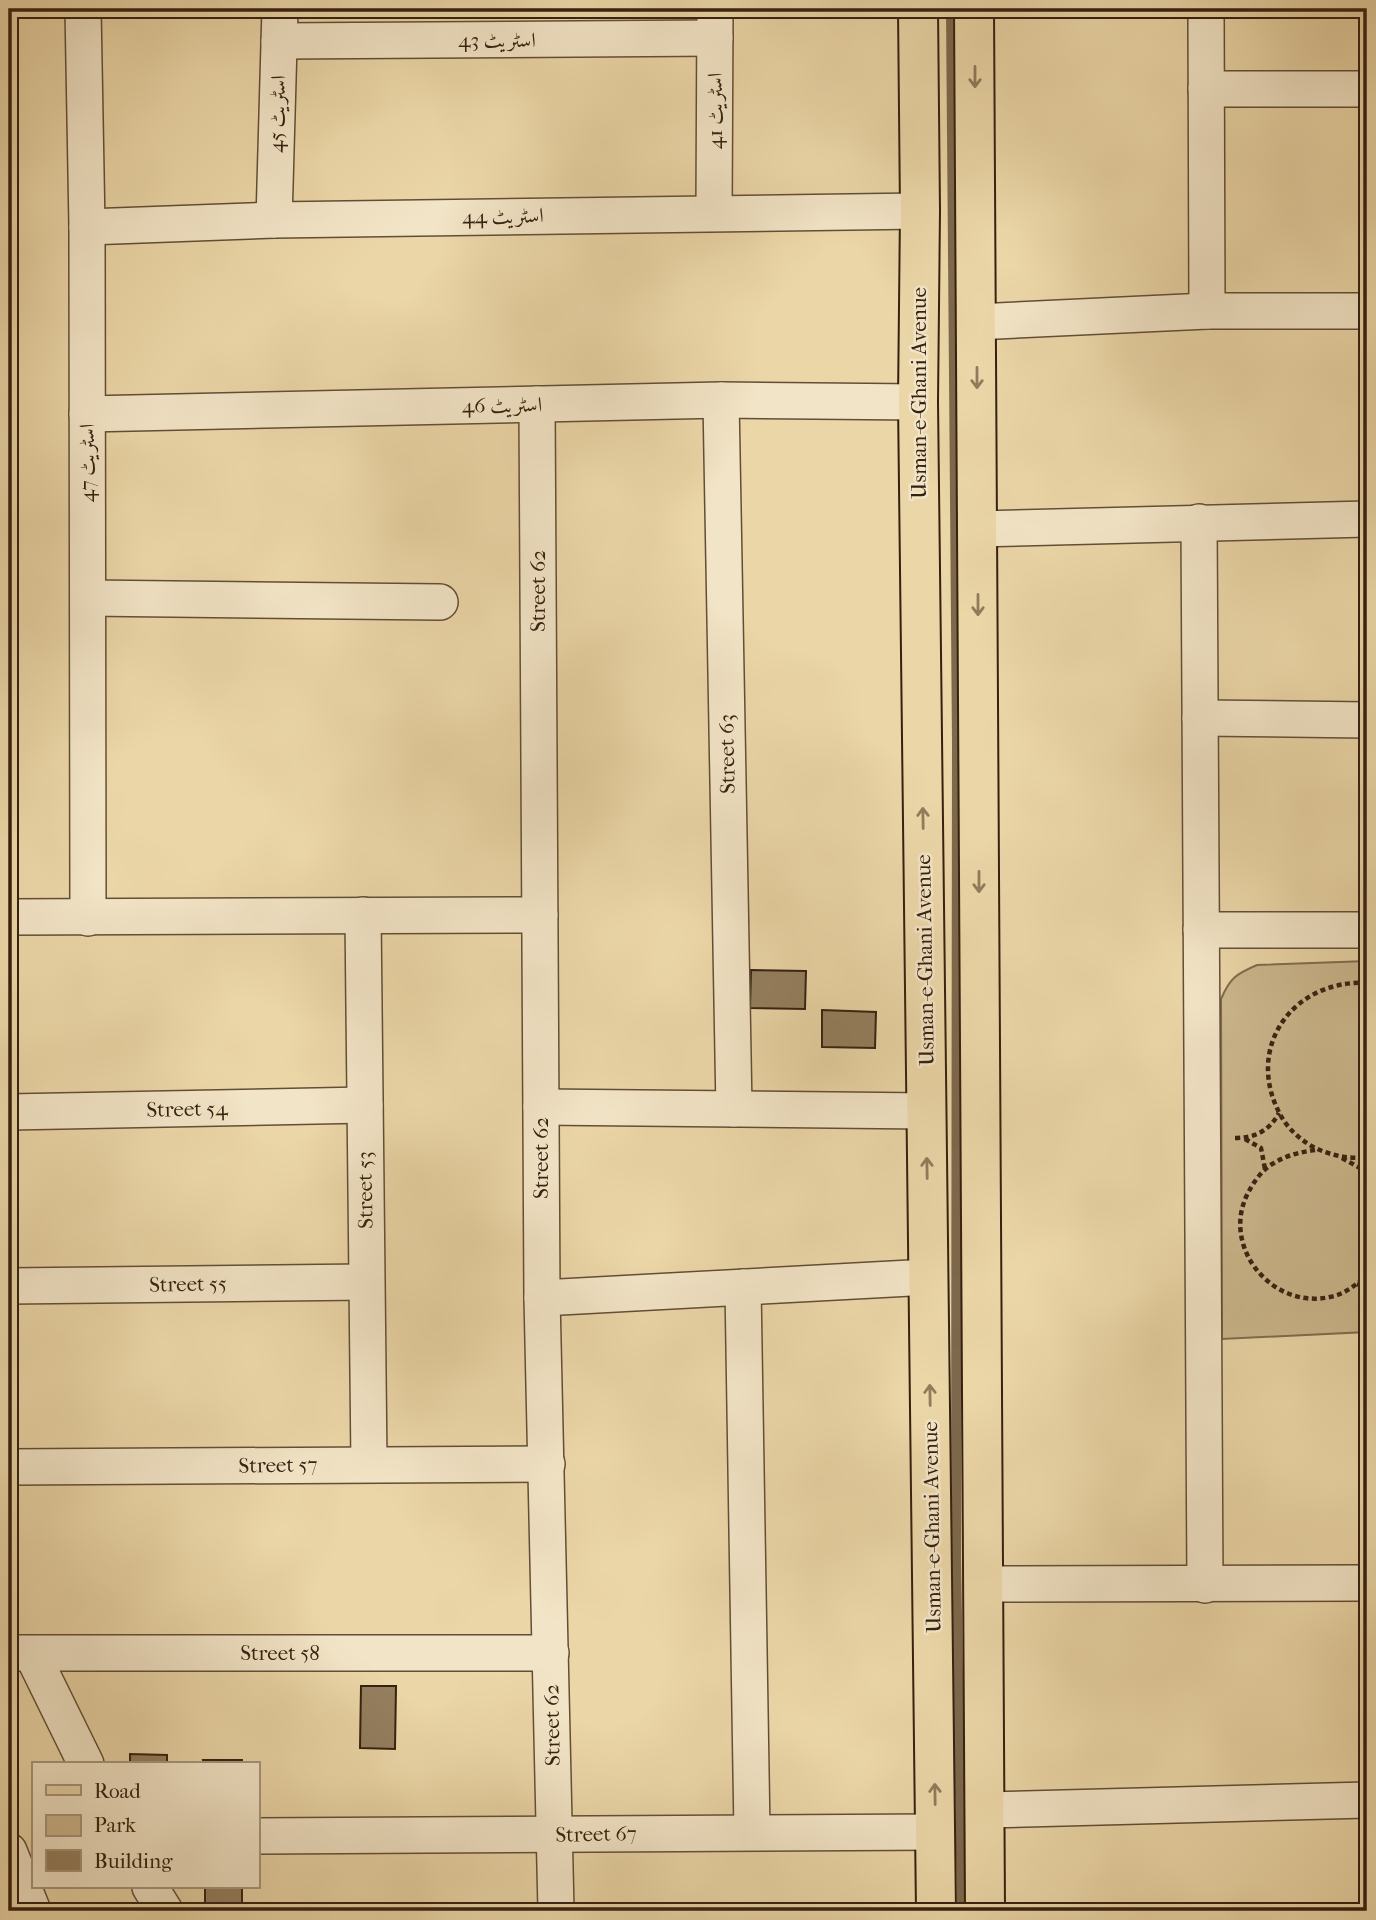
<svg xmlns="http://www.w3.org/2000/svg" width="1376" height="1920" font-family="'IM FELL French Canon',Amiri,serif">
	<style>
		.green { fill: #ccb78d; stroke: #806c4e; stroke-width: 2 }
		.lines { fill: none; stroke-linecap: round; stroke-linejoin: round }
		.stream { stroke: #7d684c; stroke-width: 10 }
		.building { fill: #947f5f; stroke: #352110; stroke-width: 2 }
		.minor-casing { stroke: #624e36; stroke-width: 38 }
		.major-casing { stroke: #352110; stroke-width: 42 }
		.path { stroke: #352110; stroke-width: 4.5; stroke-dasharray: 5 3.5; stroke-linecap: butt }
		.minor { stroke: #f2e4c6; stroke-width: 35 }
		.major { stroke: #ebd6a7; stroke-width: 38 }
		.oneway { stroke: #907c5c }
		.labels { text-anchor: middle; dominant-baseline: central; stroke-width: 5; stroke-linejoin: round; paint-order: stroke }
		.street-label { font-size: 21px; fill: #352110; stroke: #f2e4c6 }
	</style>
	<rect width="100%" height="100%" fill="#ebd6a7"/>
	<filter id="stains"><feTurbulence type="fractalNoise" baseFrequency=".00286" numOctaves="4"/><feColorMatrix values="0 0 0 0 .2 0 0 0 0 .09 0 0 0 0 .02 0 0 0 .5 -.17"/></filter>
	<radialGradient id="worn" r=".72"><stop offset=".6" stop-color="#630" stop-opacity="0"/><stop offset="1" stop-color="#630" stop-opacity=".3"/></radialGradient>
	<path class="green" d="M1367,961v371l-145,7 -1,-340c9,-21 15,-25 36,-34z"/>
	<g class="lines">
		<polyline class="stream" points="951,9 957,743 956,1558 962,1911"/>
	</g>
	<g class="building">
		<polygon points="751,970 806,971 805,1009 750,1008"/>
		<polygon points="822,1010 876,1012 875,1048 822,1047"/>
		<polygon points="361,1686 396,1686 395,1749 360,1748"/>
		<polygon points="130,1754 167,1755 167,1764 130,1764"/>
		<polygon points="203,1760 242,1760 242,1764 204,1764"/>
		<rect x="205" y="1887" width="37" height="24"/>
	</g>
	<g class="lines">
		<g class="minor-casing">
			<g id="minor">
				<polyline points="83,9 87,227 88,918"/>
				<polyline points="1206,9 1207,311"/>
				<polyline points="279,41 715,38"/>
				<polyline points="1206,89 1367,89"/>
				<polyline points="714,212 715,9"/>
				<polyline points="274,220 280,9"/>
				<polyline points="87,227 274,220 920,211"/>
				<polyline points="976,322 1207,311 1367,311"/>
				<polyline points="721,400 734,1109"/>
				<polyline points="537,404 542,1298 556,1911"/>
				<polyline points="87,414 721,400 918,402"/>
				<polyline points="1199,522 1205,1585"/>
				<polyline points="977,529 1367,519"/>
				<polyline points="88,598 440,602"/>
				<polyline points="1200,718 1367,720"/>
				<polyline points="363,915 369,1464"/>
				<polyline points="9,917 540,915"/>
				<polyline points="1201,930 1367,930"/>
				<polyline points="541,1107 927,1111"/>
				<polyline points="9,1112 365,1105"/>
				<polyline points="9,1286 366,1282"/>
				<polyline points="743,1287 752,1832"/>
				<polyline points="542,1298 929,1277"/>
				<polyline points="9,1467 547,1464"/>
				<polyline points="983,1584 1367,1583"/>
				<polyline points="9,1653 551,1653"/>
				<polyline points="32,1654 86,1764"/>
				<polyline points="985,1810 1367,1800"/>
				<polyline points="257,1836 936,1832"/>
				<polyline points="9,1851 33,1911"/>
				<polyline points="150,1887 165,1911"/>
			</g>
		</g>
		<g class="major-casing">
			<g id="major">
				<polyline points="918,9 920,211 918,402 936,1911"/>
				<polyline points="974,9 985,1911"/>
			</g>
		</g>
		<g class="path">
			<path d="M1367,983c-74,-4 -124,65 -86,133 9,16 26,30 44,36 14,5 28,7 42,5"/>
			<path d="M1235,1138c20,0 34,-7 44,-25"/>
			<polyline points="1245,1139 1261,1148 1265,1169"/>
			<path d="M1315,1150c-14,2 -28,5 -41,13 -11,6 -19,17 -25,28 -30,54 22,119 81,106 15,-3 26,-12 37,-22"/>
			<polyline points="1342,1158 1360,1168 1367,1176"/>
			<polyline points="1357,1284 1367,1287"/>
		</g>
		<use href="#minor" class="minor"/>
		<use href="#major" class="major"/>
	</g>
	<defs><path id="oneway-shaft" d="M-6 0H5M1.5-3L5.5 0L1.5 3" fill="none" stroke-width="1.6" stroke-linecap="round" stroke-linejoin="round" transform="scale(1.75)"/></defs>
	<g class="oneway">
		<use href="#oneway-shaft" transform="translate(975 77) rotate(90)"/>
		<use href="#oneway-shaft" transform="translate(977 378) rotate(90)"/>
		<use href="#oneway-shaft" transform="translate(978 605) rotate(90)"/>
		<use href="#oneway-shaft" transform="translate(923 818) rotate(-91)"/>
		<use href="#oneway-shaft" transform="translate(979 882) rotate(90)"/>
		<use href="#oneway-shaft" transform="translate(927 1168) rotate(-91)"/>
		<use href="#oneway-shaft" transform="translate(930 1395) rotate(-91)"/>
		<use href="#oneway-shaft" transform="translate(935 1794) rotate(-91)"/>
	</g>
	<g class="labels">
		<g class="street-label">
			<text x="497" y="40">اسٹریٹ 43</text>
			<text transform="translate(715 111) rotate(-90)">اسٹریٹ 41</text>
			<text transform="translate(277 114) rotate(-88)">اسٹریٹ 45</text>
			<text transform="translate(503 216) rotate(-1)">اسٹریٹ 44</text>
			<text transform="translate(919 393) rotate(-90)">Usman-e-Ghani Avenue</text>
			<text transform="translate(502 405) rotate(-1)">اسٹریٹ 46</text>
			<text transform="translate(87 463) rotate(-90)">اسٹریٹ 47</text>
			<text transform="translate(538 591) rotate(-90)">Street 62</text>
			<text transform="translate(727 754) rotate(-91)">Street 63</text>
			<text transform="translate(925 960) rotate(-91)">Usman-e-Ghani Avenue</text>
			<text transform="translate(187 1109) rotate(-1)">Street 54</text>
			<text transform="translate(541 1158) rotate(-90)">Street 62</text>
			<text transform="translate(365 1190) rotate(-91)">Street 53</text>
			<text transform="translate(188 1284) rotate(-1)">Street 55</text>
			<text transform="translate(278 1465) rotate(-1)">Street 57</text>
			<text transform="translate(932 1527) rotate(-91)">Usman-e-Ghani Avenue</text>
			<text x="280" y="1653">Street 58</text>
			<text transform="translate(552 1725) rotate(-91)">Street 62</text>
			<text transform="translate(596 1834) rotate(-1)">Street 67</text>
		</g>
	</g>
	<rect width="1376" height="1920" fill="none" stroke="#ebd6a7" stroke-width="35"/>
	<rect x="10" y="10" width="1355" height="1899" fill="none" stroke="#352110" stroke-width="3.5"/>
	<rect x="18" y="18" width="1341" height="1885" fill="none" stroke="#352110" stroke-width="2"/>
	<rect x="32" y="1762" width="228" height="126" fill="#f2e4c6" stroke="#a6967d" stroke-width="2"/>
	<rect x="46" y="1785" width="35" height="10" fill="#ebd6a7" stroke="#a6967d" stroke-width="2"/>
	<text x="94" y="1798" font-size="21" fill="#352110">Road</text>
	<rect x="46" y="1815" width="35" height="21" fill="#ccb78d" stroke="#a6967d" stroke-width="2"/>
	<text x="94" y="1832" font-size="21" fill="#352110">Park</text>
	<rect x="46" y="1850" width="35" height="21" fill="#947f5f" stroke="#a6967d" stroke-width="2"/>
	<text x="94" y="1868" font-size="21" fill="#352110">Building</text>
	<rect width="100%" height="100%" filter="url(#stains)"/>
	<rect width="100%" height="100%" fill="url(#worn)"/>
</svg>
